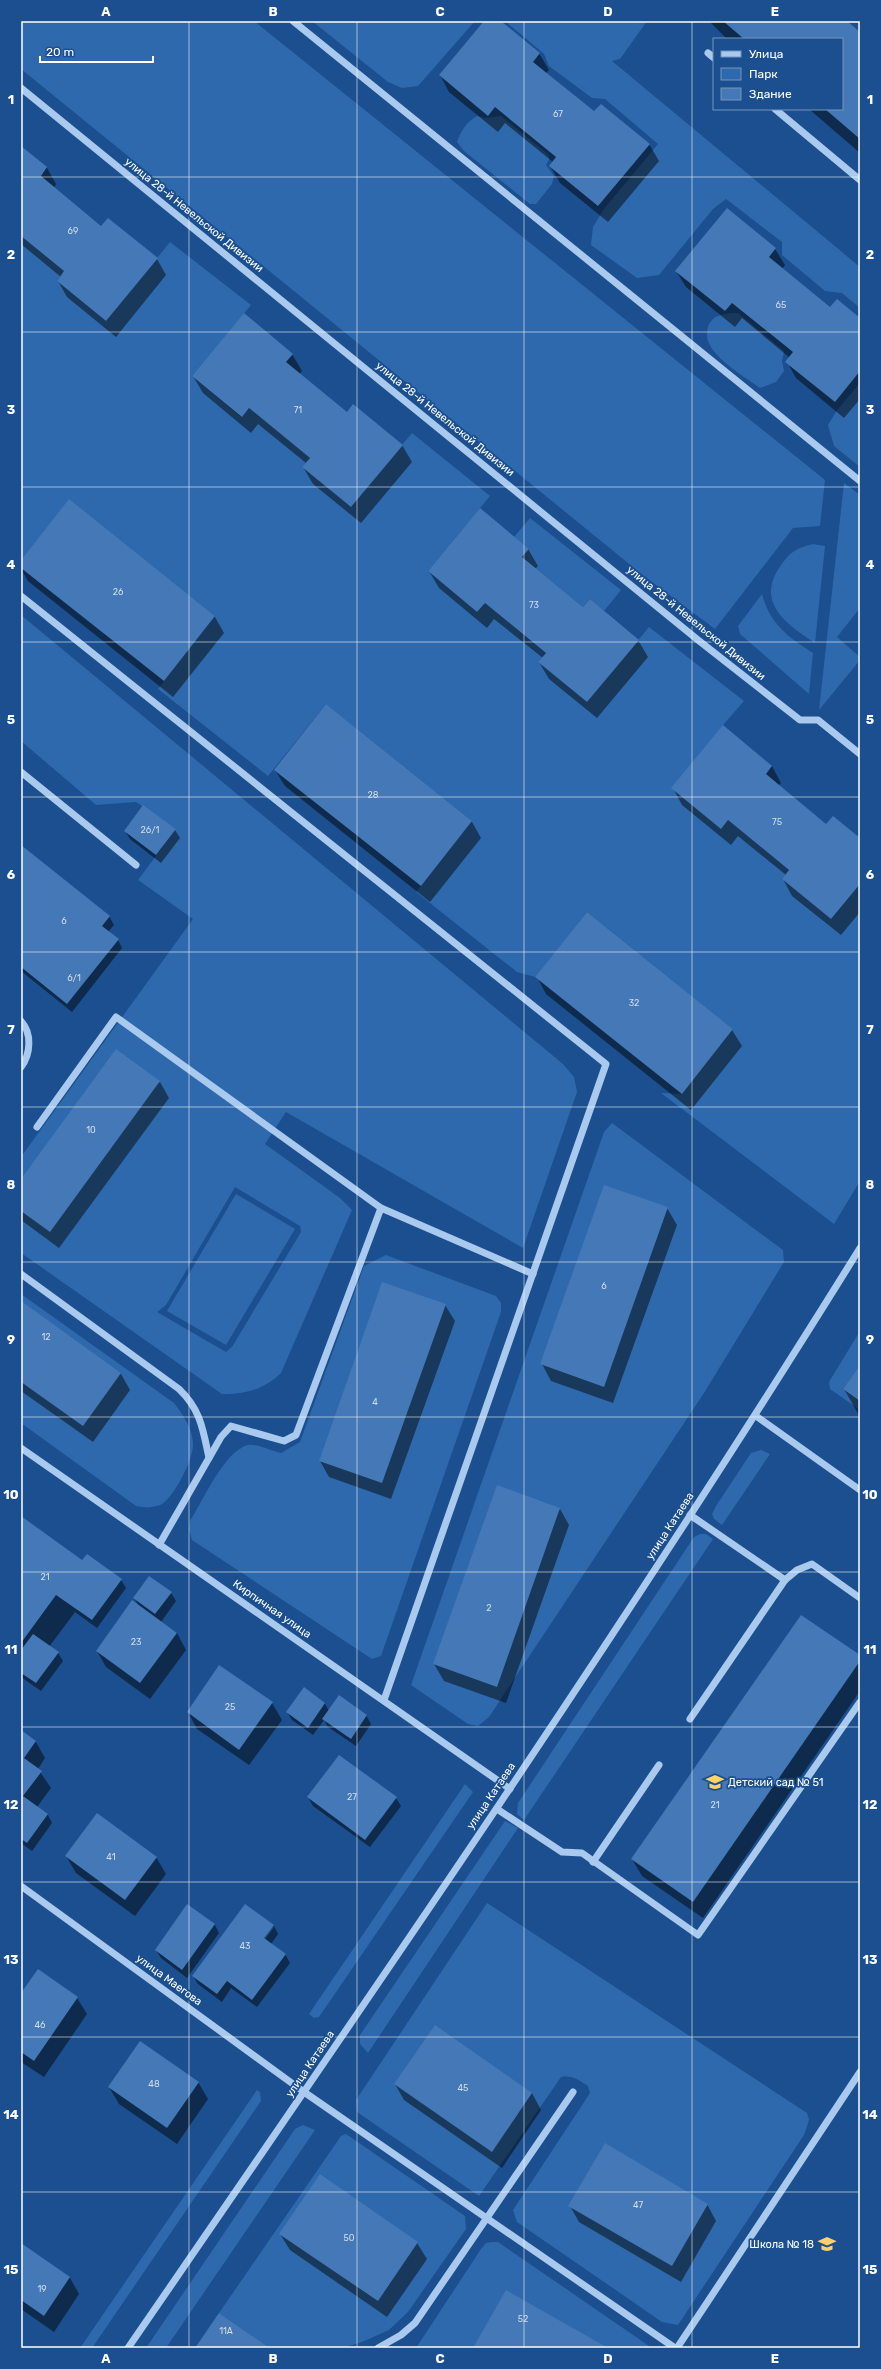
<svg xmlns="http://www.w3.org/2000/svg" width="881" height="2369" font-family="Rubik,sans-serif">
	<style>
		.green { fill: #2e69ad; fill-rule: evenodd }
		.shadow { fill: #0007; fill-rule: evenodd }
		.building { fill: #4478b7 }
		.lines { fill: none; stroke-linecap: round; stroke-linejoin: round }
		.minor { stroke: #a9c9ee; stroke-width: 7 }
		.grid { fill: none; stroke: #fff; stroke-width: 1; stroke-opacity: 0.55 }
		.labels { text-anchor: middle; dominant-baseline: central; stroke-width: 3.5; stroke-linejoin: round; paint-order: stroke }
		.number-label { font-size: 9px; fill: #d0dded }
		.street-label { font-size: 11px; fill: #fff; stroke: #1b4f8f }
		.poi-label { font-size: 11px; fill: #fff; stroke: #1b4f8f; text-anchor: start }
		.neatline { fill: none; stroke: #fff; stroke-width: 1.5 }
		.grid-label { font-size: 13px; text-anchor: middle; font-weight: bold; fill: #fff }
	</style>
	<rect width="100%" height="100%" fill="#1b4f8f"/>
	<g class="green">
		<polygon points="21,21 254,21 825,480 820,526 793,528 715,629 644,576 21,69"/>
		<polygon points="312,21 475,21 418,86 402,88 388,82"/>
		<polygon points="505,21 647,21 620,59 612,61 860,267 860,308 842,293 825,291 782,255 782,242 726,199 713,209 659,275 637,278 591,245 593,227 604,209 658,144 605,99 592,98 549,66 544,54"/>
		<path d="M477,116l9,2 15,-2 48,39v5l-3,5 8,11 -2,8 -16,20h-6l-66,-53 -7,-9c4,-11 9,-20 20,-26z"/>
		<polygon points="21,236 64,271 57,281 106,321 170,242 251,305 192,376 241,417 249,408 310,458 302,467 351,507 412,433 490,496 428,571 477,612 485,603 546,653 538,662 587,702 649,627 744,701 723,725 728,820 789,870 782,879 831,919 860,884 860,1181 834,1224 661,1093 682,1094 733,1029 587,912 535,977 517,972 416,892 472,821 326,704 268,776 158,689 215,616 69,500 21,560"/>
		<path d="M738,313l46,38 -2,10 2,10 -8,11 -16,6c-17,-13 -61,-36 -52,-61 4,-13 18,-14 30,-14z"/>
		<polygon points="860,383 860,467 834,446 828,425 837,410"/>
		<polygon points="844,483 860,495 860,608 837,637 860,657 860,660 819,710"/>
		<polygon points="530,518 621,590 604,611 590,599 583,607 522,557 529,549 514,537"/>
		<path d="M813,544l12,2 -10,97c-28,-18 -59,-40 -36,-75 11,-16 15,-19 34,-24z"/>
		<path d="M762,594c8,30 26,43 51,59l-4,41 -69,-60 -2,-8z"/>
		<path d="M21,615l542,449 11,13 3,15 -54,156 -237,-136 -21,32 75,54 12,12 -71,163c-16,16 -37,22 -59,21l-201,-141v-96l172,-238 -55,-39 38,-51 -40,-27 -40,3 -75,-64zM235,1187l65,39 1,6 -69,115 -6,5 -69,-40 9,-7z"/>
		<polygon points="612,1123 783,1250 784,1262 704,1393 489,1717 478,1726 468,1724 411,1685 604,1132"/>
		<polygon points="236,1194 295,1229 226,1345 167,1311"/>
		<path d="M386,1255l110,41 5,7v9l-120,344 -9,3 -180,-119 -3,-11 1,-8c13,-20 34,-70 58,-76 8,-2 24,6 33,8l19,-11 64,-176z"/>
		<path d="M21,1294l153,109c9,12 19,26 19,41 1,14 -20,56 -33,61 -8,3 -15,3 -24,1l-115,-83z"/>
		<polygon points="860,1331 860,1365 843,1389 860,1401 860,1410 830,1389 829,1382"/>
		<polygon points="761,1450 770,1454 722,1525 714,1519 712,1514 716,1506 751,1453"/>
		<polygon points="700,1534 706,1534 713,1539 524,1820 517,1814 518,1803 694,1537"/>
		<polygon points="465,1784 473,1792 319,2017 314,2018 309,2014"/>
		<polygon points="505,1821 518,1828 368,2053 360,2044 360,2035"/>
		<path d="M487,1903l320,210 2,7 -5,15 -126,190 -16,-3 -145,-100 -4,-12 77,-117 -2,-7c-10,-6 -15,-11 -27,-9l-82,119 -122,-84 -1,-12z"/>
		<polygon points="257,2090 260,2092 261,2101 92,2348 80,2348"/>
		<polygon points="303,2125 315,2130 166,2348 146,2348 295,2129"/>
		<polygon points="346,2134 465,2216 466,2229 408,2312 389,2330 362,2342 343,2348 270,2348 219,2313 341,2136"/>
		<polygon points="492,2242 498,2242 652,2348 416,2348 481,2249 486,2243"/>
	</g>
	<g class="shadow">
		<polygon points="485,21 500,21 539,53 549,70 546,73 594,113 649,144 659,161 608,222 560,183 550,166 553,162 505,123 498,132 449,92 440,75"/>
		<polygon points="709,21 845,21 860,34 860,153 809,109 842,109 842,39 727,39"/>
		<polygon points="21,147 47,168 56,184 54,188 102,227 157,259 166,275 116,337 67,297 58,281 61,277 21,244"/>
		<polygon points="727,209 775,249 785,265 782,269 830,308 860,319 860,399 844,418 796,378 787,362 790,358 742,318 735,327 686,287 676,271"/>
		<polygon points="292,354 302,371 299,374 347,414 402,445 412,462 361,523 313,484 303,467 306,463 258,424 251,433 203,393 193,376"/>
		<polygon points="69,501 215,617 224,633 173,697 28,581 21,569 21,562"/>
		<polygon points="528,549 538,566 535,569 583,609 638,640 648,657 597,718 549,679 539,662 543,658 494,619 487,628 439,588 429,571"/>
		<polygon points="326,706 472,822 481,838 430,902 285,786 275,770"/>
		<polygon points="772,766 781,783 778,786 826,826 860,839 860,912 841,935 792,896 783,879 786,875 738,836 731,845 682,805 673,788"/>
		<polygon points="175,830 180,838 161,863 130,839 125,831"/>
		<polygon points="21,846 109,916 114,925 108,932 118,940 122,948 72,1012 21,971"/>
		<polygon points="587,914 732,1030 742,1046 691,1110 546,994 537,977"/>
		<polygon points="160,1082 169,1098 59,1248 21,1220 21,1181"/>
		<polygon points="667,1208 677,1225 613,1403 551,1381 542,1364"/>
		<polygon points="21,1302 121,1374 130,1390 93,1442 21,1391"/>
		<polygon points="445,1305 455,1321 391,1499 329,1477 320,1461"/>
		<polygon points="860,1367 860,1417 844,1389"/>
		<polygon points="560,1509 569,1525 506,1703 444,1681 434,1664"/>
		<polygon points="21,1517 82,1562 121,1580 126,1588 97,1628 75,1612 49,1647 58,1653 63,1661 41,1691 21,1677"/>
		<polygon points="171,1593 176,1601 161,1622 177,1633 186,1650 150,1699 106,1667 97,1651 139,1606 134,1598"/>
		<polygon points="860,1657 860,1691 703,1918 642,1876 632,1859"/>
		<polygon points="304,1689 325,1704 329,1711 366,1715 371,1724 356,1746 328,1727 324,1720 313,1735 292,1720 287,1712"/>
		<polygon points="272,1703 282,1720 249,1765 197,1729 188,1712"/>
		<polygon points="21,1731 36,1742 45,1758 38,1769 51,1788 37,1807 48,1815 52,1823 32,1851 21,1843"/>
		<polygon points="308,1797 396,1798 401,1806 370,1847 313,1806"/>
		<polygon points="66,1856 156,1857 166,1874 135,1916 76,1873"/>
		<path d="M245,1905l29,21 4,8 -7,10 14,10 5,9 -33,44 -26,-19 -9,14 -24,-18 -5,-8zM271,1927h3l-12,16 -1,-1z"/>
		<polygon points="188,1906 215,1925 219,1933 187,1978 161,1958 156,1950"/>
		<polygon points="21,1995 77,1998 87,2014 44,2077 21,2062"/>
		<polygon points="198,2082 208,2099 177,2144 119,2104 109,2087"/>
		<polygon points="395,2084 532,2093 541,2110 502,2168 404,2100"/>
		<polygon points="707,2204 716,2221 681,2282 579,2222 570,2206"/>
		<polygon points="280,2234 417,2243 427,2259 387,2317 290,2250"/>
		<polygon points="21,2245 70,2278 79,2294 54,2332 21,2309"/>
	</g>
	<g class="building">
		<polygon points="484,21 501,21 540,53 533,62 594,111 601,104 650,144 598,206 549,166 556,157 495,107 488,116 439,75"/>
		<polygon points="723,21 847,21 860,32 860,139 825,109 842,109 842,39 744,39"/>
		<polygon points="21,146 47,167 41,176 101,226 108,218 158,258 106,321 57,281 64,271 21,236"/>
		<polygon points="727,208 776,248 769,257 830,307 837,299 860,318 860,371 835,402 785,362 793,352 732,303 725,311 675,271"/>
		<polygon points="244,313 293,354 286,362 347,412 353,404 403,445 351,507 302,467 310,458 249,408 242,417 192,376"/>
		<polygon points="69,499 215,616 164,681 21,568 21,560"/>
		<polygon points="480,508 529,549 522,557 583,607 590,599 639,640 587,702 538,662 546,653 485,603 477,612 428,571"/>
		<polygon points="326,704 472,821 421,886 274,770"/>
		<polygon points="723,725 772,766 766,774 826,824 833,816 860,838 860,884 831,919 782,879 789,870 728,820 721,829 671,788"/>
		<polygon points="143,805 176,829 156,855 124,831"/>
		<polygon points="21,845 110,916 102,926 119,939 67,1004 21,967"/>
		<polygon points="587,912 733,1029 682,1094 535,977"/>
		<polygon points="116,1049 160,1081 50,1232 21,1211 21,1179"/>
		<polygon points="604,1185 668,1207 604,1387 540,1364"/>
		<polygon points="382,1282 446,1304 382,1483 319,1461"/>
		<polygon points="21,1301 121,1373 83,1426 21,1382"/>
		<polygon points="860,1365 860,1401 843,1389"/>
		<polygon points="497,1485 560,1508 497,1687 433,1664"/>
		<polygon points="21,1516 82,1560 87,1554 122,1579 92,1620 56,1595 21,1643"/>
		<polygon points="149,1576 172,1592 155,1614 133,1598"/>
		<polygon points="132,1600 177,1633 140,1683 96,1651"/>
		<polygon points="801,1615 860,1655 860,1661 693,1902 631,1859"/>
		<polygon points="33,1634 59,1652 36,1683 21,1673 21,1650"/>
		<polygon points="219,1665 273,1702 239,1750 187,1712"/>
		<polygon points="304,1687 325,1703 308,1728 286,1712"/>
		<polygon points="339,1695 367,1715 351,1739 322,1719"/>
		<polygon points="21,1730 36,1741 24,1758 42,1771 23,1796 48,1814 27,1843 21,1839"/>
		<polygon points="339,1755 397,1797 365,1840 307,1797"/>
		<polygon points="97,1813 157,1857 125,1900 65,1856"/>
		<polygon points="187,1904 215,1924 182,1970 155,1950"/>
		<polygon points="245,1904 274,1925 264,1938 286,1954 252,2000 227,1981 217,1994 192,1976"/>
		<polygon points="38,1969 78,1997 34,2061 21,2052 21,1993"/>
		<polygon points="435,2025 532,2093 492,2152 394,2084"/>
		<polygon points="140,2041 199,2082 167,2128 108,2087"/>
		<polygon points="605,2143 708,2204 672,2266 568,2206"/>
		<polygon points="320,2174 418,2242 378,2301 279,2234"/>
		<polygon points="21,2243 70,2277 44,2316 21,2300"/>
		<polygon points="506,2290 608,2348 473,2348"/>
		<polygon points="219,2313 270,2348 195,2348"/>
	</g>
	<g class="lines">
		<g class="minor">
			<polyline points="293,21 860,481"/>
			<polyline points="708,53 714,58"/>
			<polyline points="21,88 698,640 800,720 818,720 860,754"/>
			<polyline points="775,109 860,180"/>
			<polyline points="21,596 606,1064 384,1700"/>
			<polyline points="21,772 136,865"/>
			<path d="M21,1021c11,12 10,33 0,46"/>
			<polyline points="37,1127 116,1017 381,1208"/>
			<path d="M21,1274l158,115c22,21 24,41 30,69l-50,87"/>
			<polyline points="756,1416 860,1490"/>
			<polyline points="21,1448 510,1789"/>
			<polyline points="209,1458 221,1437 231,1426 284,1441 296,1435 381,1208 533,1274"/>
			<polyline points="785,1580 797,1570 812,1564 860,1598"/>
			<polyline points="690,1719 785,1580 690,1515"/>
			<polyline points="497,1809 562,1852 582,1853 698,1935 860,1702"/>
			<polyline points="593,1862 659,1765"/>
			<polyline points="21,1886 304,2092 675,2348"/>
			<path d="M128,2348c250,-363 500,-726 732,-1100"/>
			<polyline points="378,2348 401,2335 415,2323 573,2092"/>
			<polyline points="677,2348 860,2072"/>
		</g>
	</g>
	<path class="grid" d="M189,21v2327M357,21v2327M524,21v2327M692,21v2327M21,177h839M21,332h839M21,487h839M21,642h839M21,797h839M21,952h839M21,1107h839M21,1262h839M21,1417h839M21,1572h839M21,1727h839M21,1882h839M21,2037h839M21,2192h839"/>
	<defs>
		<g id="school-bare" transform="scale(1.38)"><path d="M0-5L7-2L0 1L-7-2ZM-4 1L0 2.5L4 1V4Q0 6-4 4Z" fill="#ffd166" stroke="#1b4f8f" stroke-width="2.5" paint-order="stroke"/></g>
	</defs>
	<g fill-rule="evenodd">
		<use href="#school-bare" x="715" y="1782"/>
		<use href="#school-bare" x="827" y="2244"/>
	</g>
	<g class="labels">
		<g class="number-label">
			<text x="558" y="114">67</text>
			<text x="73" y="231">69</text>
			<text x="781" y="305">65</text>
			<text x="298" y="410">71</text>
			<text x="118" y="592">26</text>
			<text x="534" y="605">73</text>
			<text x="373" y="795">28</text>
			<text x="777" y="822">75</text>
			<text x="150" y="830">26/1</text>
			<text x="64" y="921">6</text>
			<text x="74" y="978">6/1</text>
			<text x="634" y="1003">32</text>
			<text x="91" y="1130">10</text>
			<text x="604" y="1286">6</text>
			<text x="46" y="1337">12</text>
			<text x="375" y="1402">4</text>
			<text x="45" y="1577">21</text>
			<text x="489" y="1608">2</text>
			<text x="136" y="1642">23</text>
			<text x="230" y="1707">25</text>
			<text x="352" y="1797">27</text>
			<text x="715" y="1805">21</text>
			<text x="111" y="1857">41</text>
			<text x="245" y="1946">43</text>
			<text x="40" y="2025">46</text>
			<text x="154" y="2084">48</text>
			<text x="463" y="2088">45</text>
			<text x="638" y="2205">47</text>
			<text x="349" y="2238">50</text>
			<text x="42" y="2289">19</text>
			<text x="523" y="2319">52</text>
			<text x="226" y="2331">11А</text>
		</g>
		<g class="street-label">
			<text transform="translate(194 215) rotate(39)">улица 28-й Невельской Дивизии</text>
			<text transform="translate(445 419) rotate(39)">улица 28-й Невельской Дивизии</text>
			<text transform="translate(696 623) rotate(39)">улица 28-й Невельской Дивизии</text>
			<text transform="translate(670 1526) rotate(-57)">улица Катаева</text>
			<text transform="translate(272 1609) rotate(35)">Кирпичная улица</text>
			<text transform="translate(491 1796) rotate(-56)">улица Катаева</text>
			<text transform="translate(169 1980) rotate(36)">улица Маегова</text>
			<text transform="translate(310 2064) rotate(-56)">улица Катаева</text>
		</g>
		<g class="poi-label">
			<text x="728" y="1782">Детский сад № 51</text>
			<text x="814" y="2244" text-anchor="end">Школа № 18</text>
		</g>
	</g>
	<rect width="881" height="2369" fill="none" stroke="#1b4f8f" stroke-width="44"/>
	<rect x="713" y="38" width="130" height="72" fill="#1b4f8f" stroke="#7695bc"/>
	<rect x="721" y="51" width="20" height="6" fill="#a9c9ee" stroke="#7695bc"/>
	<text x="749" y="58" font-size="12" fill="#ffffff">Улица</text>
	<rect x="721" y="68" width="20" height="12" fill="#2e69ad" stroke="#7695bc"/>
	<text x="749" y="78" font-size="12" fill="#ffffff">Парк</text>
	<rect x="721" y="88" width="20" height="12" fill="#4478b7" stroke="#7695bc"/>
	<text x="749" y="98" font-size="12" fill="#ffffff">Здание</text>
	<path d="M40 56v6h113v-6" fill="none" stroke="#ffffff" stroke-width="2"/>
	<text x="46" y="56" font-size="12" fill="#ffffff" stroke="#1b4f8f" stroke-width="3" paint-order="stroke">20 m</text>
	<rect x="22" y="22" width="837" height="2325" class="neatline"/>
	<g class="grid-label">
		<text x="106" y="16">A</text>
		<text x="273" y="16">B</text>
		<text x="440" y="16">C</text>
		<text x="608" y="16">D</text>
		<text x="775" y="16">E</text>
		<text x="11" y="104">1</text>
		<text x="870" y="104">1</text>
		<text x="11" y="259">2</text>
		<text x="870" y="259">2</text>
		<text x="11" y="414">3</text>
		<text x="870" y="414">3</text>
		<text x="11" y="569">4</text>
		<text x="870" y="569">4</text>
		<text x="11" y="724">5</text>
		<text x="870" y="724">5</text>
		<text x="11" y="879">6</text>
		<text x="870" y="879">6</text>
		<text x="11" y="1034">7</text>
		<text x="870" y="1034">7</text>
		<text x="11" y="1189">8</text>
		<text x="870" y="1189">8</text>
		<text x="11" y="1344">9</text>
		<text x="870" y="1344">9</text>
		<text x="11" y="1499">10</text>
		<text x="870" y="1499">10</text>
		<text x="11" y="1654">11</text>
		<text x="870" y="1654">11</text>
		<text x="11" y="1809">12</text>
		<text x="870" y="1809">12</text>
		<text x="11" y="1964">13</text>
		<text x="870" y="1964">13</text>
		<text x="11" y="2119">14</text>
		<text x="870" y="2119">14</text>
		<text x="11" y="2274">15</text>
		<text x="870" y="2274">15</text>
		<text x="106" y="2363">A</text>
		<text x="273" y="2363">B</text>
		<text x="440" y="2363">C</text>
		<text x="608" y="2363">D</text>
		<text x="775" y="2363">E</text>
	</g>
</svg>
